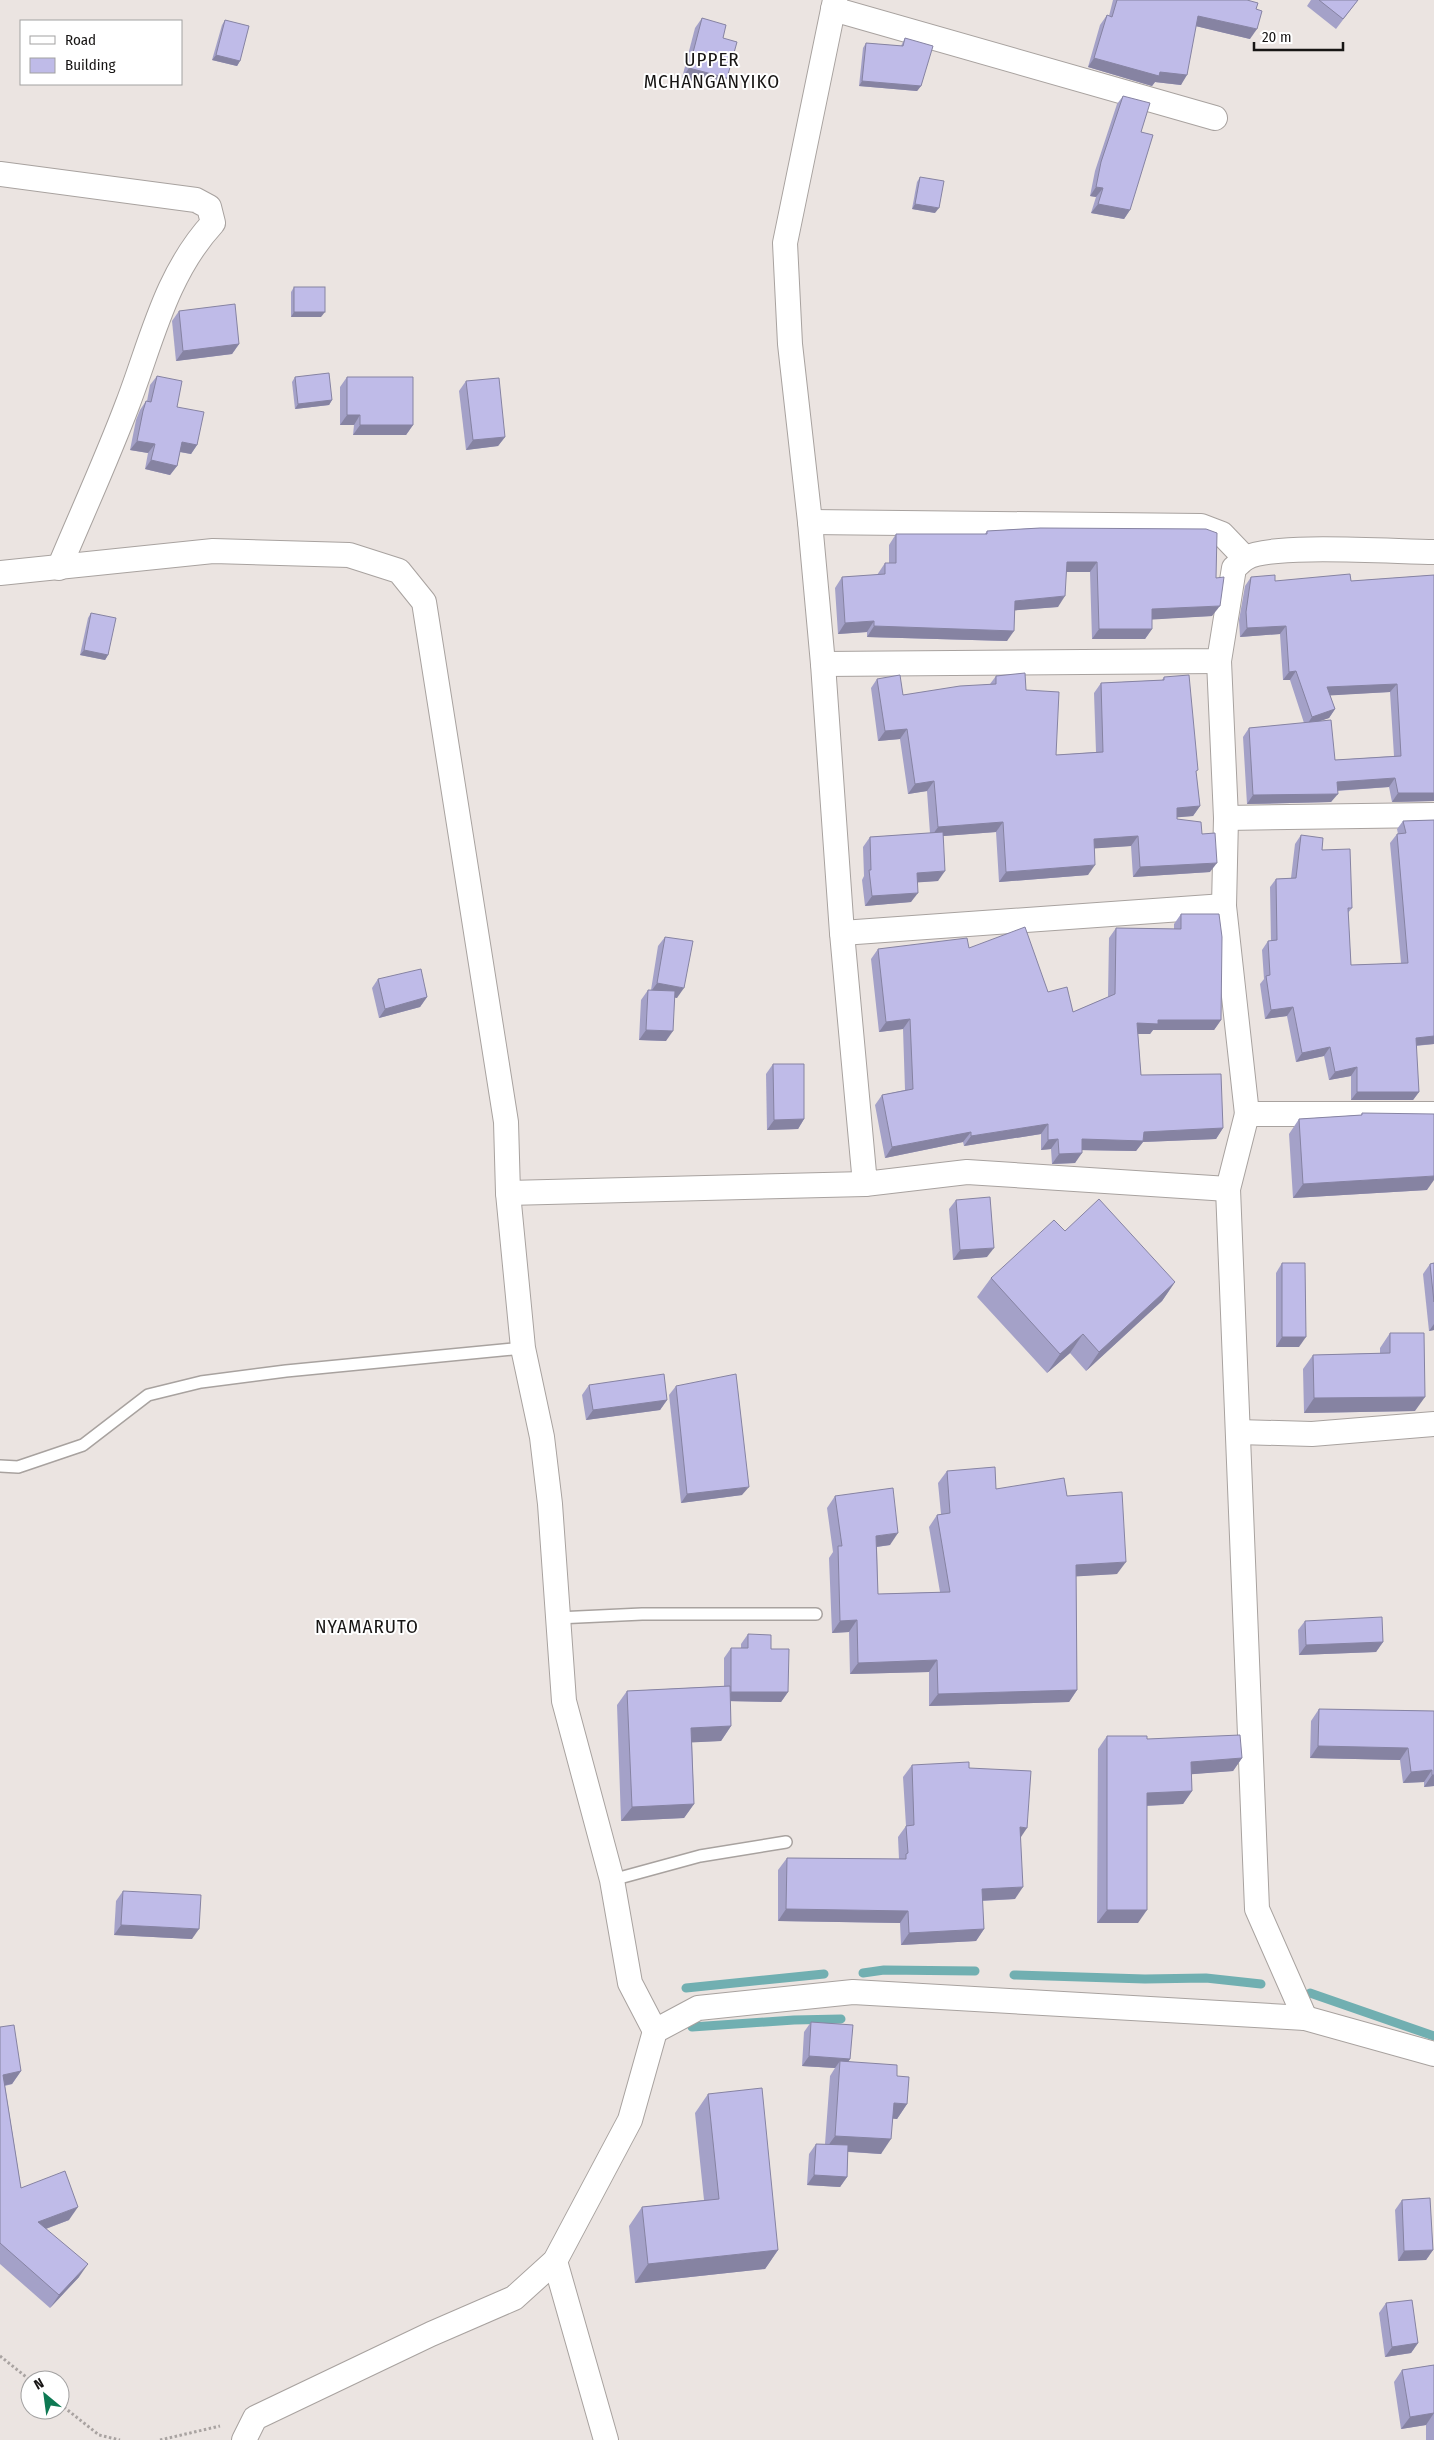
<svg xmlns="http://www.w3.org/2000/svg" width="1434" height="2440" font-family="'Fira Sans Condensed',sans-serif">
	<style>
		.lines { fill: none; stroke-linecap: round; stroke-linejoin: round }
		.stream { stroke: #71afb1; stroke-width: 9 }
		.lane-casing { stroke: #a8a29f; stroke-width: 14 }
		.street-casing { stroke: #a8a29f; stroke-width: 26 }
		.path { stroke: #a9a3a1; stroke-width: 3; stroke-dasharray: 2.5 2.5; stroke-linecap: butt }
		.lane { stroke: #fff; stroke-width: 11 }
		.street { stroke: #fff; stroke-width: 24 }
		.wall { fill: #a4a1c8; fill-rule: evenodd }
		.shaded-wall { fill: #8683a2 }
		.building { fill: #bfbbe8; stroke: #8683a2 }
		.labels { text-anchor: middle; dominant-baseline: central; stroke-width: 4; stroke-linejoin: round; paint-order: stroke }
		.quarter-label { font-size: 19px; letter-spacing: 1px; fill: #171514; stroke: #fff }
	</style>
	<rect width="100%" height="100%" fill="#ebe4e1"/>
	<g class="lines">
		<g class="stream">
			<polyline points="863,1973 884,1970 975,1971"/>
			<polyline points="1014,1975 1145,1979 1206,1978 1261,1984"/>
			<polyline points="686,1988 824,1974"/>
			<polyline points="1310,1993 1434,2036"/>
			<polyline points="692,2027 794,2020 841,2019"/>
		</g>
		<g class="lane-casing">
			<g id="lane">
				<polyline points="0,1466 18,1467 83,1445 148,1395 201,1382 286,1371 523,1348"/>
				<polyline points="557,1618 642,1614 816,1614"/>
				<polyline points="612,1880 700,1856 786,1842"/>
			</g>
		</g>
		<g class="street-casing">
			<g id="street">
				<polyline points="835,0 785,243 790,344 810,522 823,664 842,933 865,1184 967,1172 1228,1189"/>
				<polyline points="833,9 1215,118"/>
				<path d="M0,174l196,26 13,7 4,16c-47,51 -61,117 -85,180 -21,56 -46,110 -69,165"/>
				<polyline points="810,522 1201,526 1222,534 1245,558"/>
				<polyline points="0,573 213,551 349,555 399,571 424,602 506,1122 508,1193 523,1348 542,1437 550,1504 564,1701 612,1880 630,1983 655,2031"/>
				<polyline points="1219,661 1226,818 1224,906 1247,1114"/>
				<path d="M823,664l396,-3 15,-93c4,-3 8,-8 12,-10 26,-15 151,-6 188,-6"/>
				<polyline points="1226,818 1434,815"/>
				<polyline points="842,933 1224,906"/>
				<polyline points="508,1193 865,1184"/>
				<polyline points="1238,1432 1312,1434 1434,1424"/>
				<polyline points="1305,2018 1257,1909 1228,1189 1247,1114 1434,1114"/>
				<polyline points="555,2261 606,2440"/>
				<polyline points="244,2440 255,2418 431,2334 514,2298 555,2261 630,2120 655,2031 698,2008 853,1992 1305,2018 1434,2054"/>
			</g>
		</g>
		<g class="path">
			<polyline points="0,2356 30,2380"/>
			<polyline points="60,2404 99,2435 120,2440"/>
			<polyline points="160,2440 220,2426"/>
		</g>
		<use href="#lane" class="lane"/>
		<use href="#street" class="street"/>
	</g>
	<g class="wall">
		<polygon points="1113,0 1247,0 1250,39 1196,26 1181,85 1155,82 1152,86 1088,67 1100,25 1107,15 1109,16"/>
		<polygon points="1311,0 1358,0 1336,29 1307,6"/>
		<polygon points="702,18 723,38 727,78 720,88 682,78 695,28"/>
		<polygon points="225,20 240,61 237,66 212,60 222,25"/>
		<polygon points="905,38 921,86 917,91 859,86 863,48 866,43 901,46"/>
		<polygon points="1123,96 1141,132 1130,210 1124,219 1091,213 1096,197 1090,196 1095,171 1117,104"/>
		<polygon points="920,177 935,213 912,209 917,182"/>
		<polygon points="294,287 321,317 291,317 291,292"/>
		<polygon points="179,311 239,344 232,354 176,361 172,321"/>
		<polygon points="157,376 177,407 197,445 191,454 180,452 177,466 170,475 145,469 148,453 130,450 136,420 140,410 146,401 147,401 150,385"/>
		<polygon points="295,377 332,400 329,405 295,409 292,382"/>
		<polygon points="347,377 413,425 406,435 353,435 354,425 340,425 340,387"/>
		<polygon points="466,381 505,437 498,446 466,450 459,391"/>
		<polygon points="1040,528 1212,616 1152,619 1152,629 1145,639 1092,639 1090,572 1066,572 1058,607 1015,610 1007,641 867,637 867,632 838,634 835,588 842,577 877,575 885,563 889,563 889,545 896,534 985,534 987,531"/>
		<path d="M1434,575v226l-42,1 -3,-15 -52,4 -6,11 -84,2 -4,-67 6,-9 55,-5 -14,-43h-7l-3,-46 -40,3 -1,-17 6,-34 6,-9 24,4h76zM1390,692l4,64 -59,4 -16,-39 10,-3 6,-9 -5,-14z"/>
		<polygon points="91,613 108,655 105,660 80,655 88,618"/>
		<polygon points="996,676 1026,690 1056,755 1096,752 1094,693 1101,683 1162,680 1164,677 1196,774 1200,806 1193,816 1177,817 1177,819 1202,834 1210,872 1133,877 1131,846 1094,848 1088,875 999,882 996,832 943,836 938,881 917,882 911,902 865,906 862,880 864,876 863,847 870,837 930,833 927,791 908,794 900,739 878,741 871,688 877,679 903,695 990,684"/>
		<polygon points="1434,820 1434,1044 1416,1046 1419,1092 1413,1100 1351,1100 1351,1076 1329,1080 1324,1056 1296,1062 1287,1016 1265,1019 1260,984 1264,979 1262,950 1268,941 1271,941 1270,887 1276,879 1291,878 1295,844 1301,835 1322,850 1352,908 1348,913 1351,965 1401,963 1390,843 1397,834 1398,834 1397,829 1403,821"/>
		<polygon points="1181,914 1221,1020 1214,1030 1153,1030 1150,1034 1138,1034 1141,1075 1223,1128 1216,1139 1143,1142 1136,1151 1082,1150 1075,1163 1052,1164 1051,1149 1041,1150 1041,1134 964,1146 963,1142 885,1158 875,1105 882,1095 905,1090 903,1029 879,1032 871,959 878,949 969,948 1048,992 1073,1012 1108,997 1109,938 1116,928 1174,929 1174,924"/>
		<polygon points="665,937 677,998 674,997 666,1041 639,1040 641,1000 648,990 651,990 658,946"/>
		<polygon points="378,979 427,997 420,1007 379,1018 372,988"/>
		<polygon points="773,1064 804,1119 798,1129 767,1130 766,1074"/>
		<polygon points="1362,1113 1427,1190 1293,1198 1289,1134 1299,1119 1361,1115"/>
		<polygon points="956,1200 987,1257 953,1260 949,1209"/>
		<polygon points="1065,1231 1175,1282 1162,1301 1086,1371 1070,1353 1047,1373 977,1297 991,1278"/>
		<polygon points="1282,1263 1299,1347 1276,1347 1276,1273"/>
		<polygon points="1434,1263 1434,1330 1429,1331 1423,1274 1430,1264"/>
		<polygon points="1390,1333 1415,1411 1304,1413 1303,1369 1313,1355 1380,1353 1380,1348"/>
		<polygon points="589,1385 667,1400 660,1410 586,1420 582,1395"/>
		<polygon points="676,1386 742,1495 681,1503 669,1395"/>
		<polygon points="947,1471 996,1489 1067,1496 1117,1574 1076,1576 1077,1690 1069,1702 929,1706 929,1672 850,1674 849,1632 832,1633 829,1558 833,1552 827,1508 835,1496 890,1545 877,1547 878,1594 940,1592 929,1527 937,1515 941,1514 938,1483"/>
		<polygon points="1305,1621 1383,1642 1376,1652 1299,1655 1298,1630"/>
		<polygon points="748,1634 771,1649 788,1692 781,1702 730,1701 731,1726 721,1741 692,1742 694,1804 684,1818 621,1821 617,1705 627,1691 724,1686 724,1658 731,1648 741,1648 741,1644"/>
		<polygon points="1319,1709 1434,1711 1434,1786 1424,1787 1424,1782 1403,1783 1400,1760 1310,1758 1311,1721"/>
		<polygon points="1107,1736 1147,1739 1242,1758 1233,1771 1192,1774 1192,1791 1183,1804 1147,1806 1138,1923 1097,1923 1098,1749"/>
		<polygon points="912,1765 969,1768 1020,1837 1015,1899 982,1901 984,1929 976,1941 901,1945 900,1923 778,1921 778,1870 787,1858 899,1859 898,1837 906,1826 903,1777"/>
		<polygon points="123,1891 192,1939 114,1935 116,1901"/>
		<polygon points="811,2022 850,2059 848,2062 897,2076 907,2104 897,2119 893,2118 881,2154 848,2152 847,2177 840,2187 807,2185 809,2154 816,2144 825,2144 830,2076 835,2068 802,2066 804,2032"/>
		<polygon points="0,2027 21,2071 12,2084 5,2086 21,2188 69,2220 46,2229 79,2277 50,2308 0,2264"/>
		<polygon points="708,2094 778,2250 765,2269 635,2283 629,2226 642,2207 704,2200 695,2113"/>
		<polygon points="1402,2200 1433,2250 1426,2260 1398,2261 1395,2210"/>
		<polygon points="1386,2303 1418,2343 1411,2353 1385,2357 1379,2313"/>
		<polygon points="1434,2365 1434,2440 1426,2440 1426,2425 1401,2429 1394,2382 1402,2370"/>
	</g>
	<g class="shaded-wall">
		<polygon points="1198,16 1257,29 1250,39 1191,25"/>
		<polygon points="216,55 240,61 237,66 212,60"/>
		<polygon points="1094,58 1187,75 1181,85 1155,82 1152,86 1088,67"/>
		<polygon points="689,68 727,78 720,88 682,78"/>
		<polygon points="862,81 921,86 917,91 859,86"/>
		<polygon points="1096,187 1103,188 1096,197 1090,196"/>
		<polygon points="915,204 939,208 935,213 912,209"/>
		<polygon points="1098,204 1130,210 1124,219 1091,213"/>
		<polygon points="294,312 325,312 321,317 291,317"/>
		<polygon points="239,344 232,354 176,361 183,351"/>
		<polygon points="332,400 329,405 295,409 298,404"/>
		<polygon points="347,415 360,415 354,425 340,425"/>
		<polygon points="360,425 413,425 406,435 353,435"/>
		<polygon points="505,437 498,446 466,450 473,440"/>
		<polygon points="137,441 155,444 148,453 130,450"/>
		<polygon points="182,442 197,445 191,454 175,451"/>
		<polygon points="151,460 177,466 170,475 145,469"/>
		<polygon points="1067,562 1097,562 1090,572 1060,572"/>
		<polygon points="1065,596 1058,607 1008,611 1015,601"/>
		<polygon points="1220,606 1212,616 1145,620 1152,609"/>
		<polygon points="874,621 867,632 838,634 845,623"/>
		<polygon points="874,626 1014,631 1007,641 867,637"/>
		<polygon points="1286,626 1280,634 1240,637 1247,628"/>
		<polygon points="1099,629 1152,629 1145,639 1092,639"/>
		<polygon points="84,650 108,655 105,660 80,655"/>
		<polygon points="1296,671 1290,680 1283,680 1289,672"/>
		<polygon points="1397,684 1390,692 1321,696 1327,687"/>
		<polygon points="1335,709 1329,718 1306,726 1312,717"/>
		<polygon points="907,729 900,739 878,741 885,731"/>
		<polygon points="1395,778 1389,787 1330,791 1337,782"/>
		<polygon points="934,781 927,791 908,794 915,784"/>
		<polygon points="1398,793 1434,793 1434,801 1392,802"/>
		<polygon points="1338,794 1331,802 1247,804 1253,795"/>
		<polygon points="1200,806 1193,816 1170,818 1177,808"/>
		<polygon points="1003,822 996,832 931,837 938,827"/>
		<polygon points="1138,836 1131,846 1087,849 1094,839"/>
		<polygon points="1217,863 1210,872 1133,877 1140,867"/>
		<polygon points="1095,865 1088,875 999,882 1006,872"/>
		<polygon points="945,871 938,881 910,883 917,873"/>
		<polygon points="918,893 911,902 865,906 872,896"/>
		<polygon points="657,983 684,988 677,998 650,993"/>
		<polygon points="427,997 420,1007 379,1018 385,1009"/>
		<polygon points="1293,1007 1287,1016 1265,1019 1271,1010"/>
		<polygon points="910,1019 903,1029 879,1032 886,1022"/>
		<polygon points="1158,1020 1221,1020 1214,1030 1153,1030 1150,1034 1130,1034 1137,1023"/>
		<polygon points="646,1030 673,1031 666,1041 639,1040"/>
		<polygon points="1434,1036 1434,1044 1410,1046 1416,1038"/>
		<polygon points="1330,1047 1324,1056 1296,1062 1302,1053"/>
		<polygon points="1357,1067 1351,1076 1329,1080 1335,1072"/>
		<polygon points="1357,1092 1419,1092 1413,1100 1351,1100"/>
		<polygon points="804,1119 798,1129 767,1130 774,1120"/>
		<polygon points="1048,1124 1041,1134 964,1146 971,1136"/>
		<polygon points="1223,1128 1216,1139 1143,1142 1136,1151 1075,1150 1082,1139 1144,1132"/>
		<polygon points="971,1132 963,1142 885,1158 892,1147"/>
		<polygon points="1058,1139 1051,1149 1041,1150 1048,1140"/>
		<polygon points="1082,1153 1075,1163 1052,1164 1059,1154"/>
		<polygon points="1434,1176 1434,1180 1427,1190 1293,1198 1303,1184"/>
		<polygon points="994,1248 987,1257 953,1260 960,1250"/>
		<polygon points="1175,1282 1162,1301 1086,1371 1099,1352"/>
		<polygon points="1434,1324 1434,1330 1429,1331"/>
		<polygon points="1083,1334 1070,1353 1047,1373 1060,1354"/>
		<polygon points="1282,1337 1306,1337 1299,1347 1276,1347"/>
		<polygon points="1425,1397 1415,1411 1304,1413 1314,1398"/>
		<polygon points="667,1400 660,1410 586,1420 593,1410"/>
		<polygon points="749,1487 742,1495 681,1503 687,1494"/>
		<polygon points="898,1533 890,1545 868,1548 876,1536"/>
		<polygon points="1126,1562 1117,1574 1067,1577 1076,1565"/>
		<polygon points="857,1620 849,1632 832,1633 840,1621"/>
		<polygon points="1383,1642 1376,1652 1299,1655 1306,1645"/>
		<polygon points="937,1660 929,1672 850,1674 858,1663"/>
		<polygon points="1077,1690 1069,1702 929,1706 938,1694"/>
		<polygon points="731,1692 788,1692 781,1702 724,1701"/>
		<polygon points="731,1726 721,1741 681,1743 691,1728"/>
		<polygon points="1318,1746 1408,1748 1400,1760 1310,1758"/>
		<polygon points="1242,1758 1233,1771 1182,1775 1191,1762"/>
		<polygon points="1432,1770 1424,1782 1403,1783 1411,1772"/>
		<polygon points="1432,1775 1434,1775 1434,1786 1424,1787"/>
		<polygon points="1192,1791 1183,1804 1138,1806 1147,1793"/>
		<polygon points="694,1804 684,1818 621,1821 632,1807"/>
		<polygon points="1020,1827 1027,1828 1019,1840"/>
		<polygon points="1023,1887 1015,1899 973,1901 982,1889"/>
		<polygon points="786,1909 908,1911 900,1923 778,1921"/>
		<polygon points="1107,1910 1147,1910 1138,1923 1097,1923"/>
		<polygon points="121,1925 199,1929 192,1939 114,1935"/>
		<polygon points="984,1929 976,1941 901,1945 909,1933"/>
		<polygon points="809,2056 850,2059 843,2069 840,2061 835,2068 802,2066"/>
		<polygon points="21,2071 12,2084 0,2086 3,2075"/>
		<polygon points="894,2103 907,2104 897,2119 884,2118"/>
		<polygon points="835,2136 891,2139 881,2154 825,2150"/>
		<polygon points="814,2175 847,2177 840,2187 807,2185"/>
		<polygon points="78,2207 69,2220 29,2235 38,2222"/>
		<polygon points="778,2250 765,2269 635,2283 648,2264"/>
		<polygon points="1433,2250 1426,2260 1398,2261 1404,2251"/>
		<polygon points="88,2264 79,2277 50,2308 59,2295"/>
		<polygon points="1418,2343 1411,2353 1385,2357 1392,2347"/>
		<polygon points="1434,2413 1426,2425 1401,2429 1410,2417"/>
	</g>
	<g class="building">
		<polygon points="1117,0 1247,0 1258,3 1256,9 1262,11 1257,29 1198,16 1187,75 1160,72 1159,76 1094,58 1107,15 1112,17"/>
		<polygon points="1319,0 1358,0 1343,19"/>
		<polygon points="702,18 726,25 723,38 737,42 727,78 689,68"/>
		<polygon points="225,20 249,26 240,61 216,55"/>
		<polygon points="905,38 933,46 921,86 862,81 866,43 903,46"/>
		<polygon points="1123,96 1150,103 1141,132 1153,135 1130,210 1098,204 1103,188 1096,187 1101,162"/>
		<polygon points="920,177 944,181 939,208 915,204"/>
		<rect x="294" y="287" width="31" height="25"/>
		<polygon points="235,304 239,344 183,351 179,311"/>
		<polygon points="329,373 332,400 298,404 295,377"/>
		<polygon points="157,376 182,381 177,407 204,412 197,445 182,442 177,466 151,460 155,444 137,441 143,411 146,401 151,402"/>
		<polygon points="347,377 413,377 413,425 360,425 360,415 347,415"/>
		<polygon points="499,378 505,437 473,440 466,381"/>
		<polygon points="1040,528 1206,529 1217,533 1216,578 1224,577 1220,606 1152,609 1152,629 1099,629 1097,562 1067,562 1065,596 1015,601 1014,631 874,626 874,621 845,623 842,577 885,574 885,563 896,563 896,534 987,534 987,531"/>
		<polygon points="1350,574 1351,581 1434,575 1434,793 1398,793 1395,778 1337,782 1338,794 1253,795 1249,728 1331,720 1335,760 1401,756 1397,684 1327,687 1335,709 1312,717 1296,671 1289,672 1286,626 1247,628 1246,612 1251,577 1275,575 1275,581"/>
		<polygon points="91,613 116,618 108,655 84,650"/>
		<polygon points="1025,673 1026,690 1059,692 1056,755 1103,752 1101,683 1164,680 1164,677 1189,675 1198,770 1196,771 1200,806 1177,808 1177,819 1201,822 1202,834 1215,833 1217,863 1140,867 1138,836 1094,839 1095,865 1006,872 1003,822 938,827 934,781 915,784 907,729 885,731 877,679 900,675 903,695 960,686 996,684 996,676"/>
		<polygon points="1434,820 1434,1036 1416,1038 1419,1092 1357,1092 1357,1067 1335,1072 1330,1047 1302,1053 1293,1007 1271,1010 1266,976 1270,975 1268,941 1277,940 1276,879 1296,878 1301,835 1323,838 1322,850 1350,849 1352,908 1348,908 1351,965 1408,963 1397,834 1406,833 1403,821"/>
		<polygon points="943,832 945,871 917,873 918,893 872,896 869,870 871,870 870,837"/>
		<polygon points="1181,914 1219,914 1222,937 1221,1020 1158,1020 1158,1024 1137,1023 1141,1075 1221,1074 1223,1128 1144,1132 1143,1141 1082,1139 1082,1153 1059,1154 1058,1139 1048,1140 1048,1124 971,1136 971,1132 892,1147 882,1095 913,1089 910,1019 886,1022 878,949 967,938 969,948 1025,927 1048,992 1067,987 1073,1012 1115,994 1116,928 1181,929"/>
		<polygon points="665,937 693,941 684,988 657,983"/>
		<polygon points="421,969 427,997 385,1009 378,979"/>
		<polygon points="648,990 675,991 673,1031 646,1030"/>
		<polygon points="773,1064 804,1064 804,1119 774,1120"/>
		<polygon points="1362,1113 1434,1114 1434,1176 1303,1184 1299,1119 1362,1115"/>
		<polygon points="990,1197 994,1248 960,1250 956,1200"/>
		<polygon points="1099,1199 1175,1282 1099,1352 1083,1334 1060,1354 991,1278 1054,1220 1065,1231"/>
		<polygon points="1282,1263 1305,1263 1306,1337 1282,1337"/>
		<polygon points="1434,1263 1434,1302 1430,1264"/>
		<polygon points="1390,1333 1424,1333 1425,1397 1314,1398 1313,1355 1390,1353"/>
		<polygon points="664,1374 667,1400 593,1410 589,1385"/>
		<polygon points="736,1374 749,1487 687,1494 676,1386"/>
		<polygon points="995,1467 996,1489 1064,1478 1067,1496 1122,1492 1126,1562 1076,1565 1077,1690 938,1694 937,1660 858,1663 857,1620 840,1621 838,1546 842,1546 835,1496 893,1488 898,1533 876,1536 878,1594 950,1592 937,1515 950,1513 947,1471"/>
		<polygon points="1382,1617 1383,1642 1306,1645 1305,1621"/>
		<polygon points="748,1634 771,1635 771,1649 789,1649 788,1692 731,1692 731,1648 748,1648"/>
		<polygon points="730,1686 731,1726 691,1728 694,1804 632,1807 627,1691"/>
		<polygon points="1319,1709 1434,1711 1434,1775 1432,1775 1432,1770 1411,1772 1408,1748 1318,1746"/>
		<polygon points="1240,1735 1242,1758 1191,1762 1192,1791 1147,1793 1147,1910 1107,1910 1107,1736 1147,1736 1147,1739"/>
		<polygon points="969,1762 969,1768 1031,1771 1027,1828 1020,1827 1023,1887 982,1889 984,1929 909,1933 908,1911 786,1909 787,1858 906,1859 906,1854 908,1853 906,1826 914,1825 912,1765"/>
		<polygon points="123,1891 201,1895 199,1929 121,1925"/>
		<polygon points="811,2022 853,2025 850,2059 809,2056"/>
		<polygon points="14,2025 21,2071 3,2075 21,2188 65,2171 78,2207 38,2222 88,2264 59,2295 0,2243 0,2027"/>
		<polygon points="840,2061 897,2065 897,2076 909,2077 907,2104 894,2103 891,2139 835,2136"/>
		<polygon points="762,2088 778,2250 648,2264 642,2207 719,2199 708,2094"/>
		<polygon points="816,2144 848,2145 847,2177 814,2175"/>
		<polygon points="1430,2198 1433,2250 1404,2251 1402,2200"/>
		<polygon points="1412,2300 1418,2343 1392,2347 1386,2303"/>
		<polygon points="1434,2365 1434,2413 1410,2417 1402,2370"/>
	</g>
	<g class="labels">
		<g class="quarter-label">
			<text x="712" y="59">UPPER<tspan x="712" dy="22">MCHANGANYIKO</tspan></text>
			<text x="367" y="1626">NYAMARUTO</text>
		</g>
	</g>
	<rect x="20" y="20" width="162" height="65" fill="#ffffff" stroke="#a2a1a1"/>
	<rect x="30" y="36" width="25" height="8" fill="#ffffff" stroke="#a2a1a1"/>
	<text x="65" y="45" font-size="15" fill="#171514">Road</text>
	<rect x="30" y="58" width="25" height="15" fill="#bfbbe8" stroke="#a2a1a1"/>
	<text x="65" y="70" font-size="15" fill="#171514">Building</text>
	<g transform="translate(45 2395) rotate(331)"><circle r="24" fill="#ffffff" stroke="#a2a1a1"/>
	<path d="M0-4L9 19L0 12L-9 19Z" fill="#0e7953"/>
	<text y="-8" font-size="14" font-weight="bold" text-anchor="middle" fill="#171514">N</text>
	</g>
	<path d="M1254 42v8h89v-8" fill="none" stroke="#171514" stroke-width="2.5"/>
	<text x="1262" y="42" font-size="15" fill="#171514" stroke="#ffffff" stroke-width="4" paint-order="stroke">20 m</text>
</svg>
